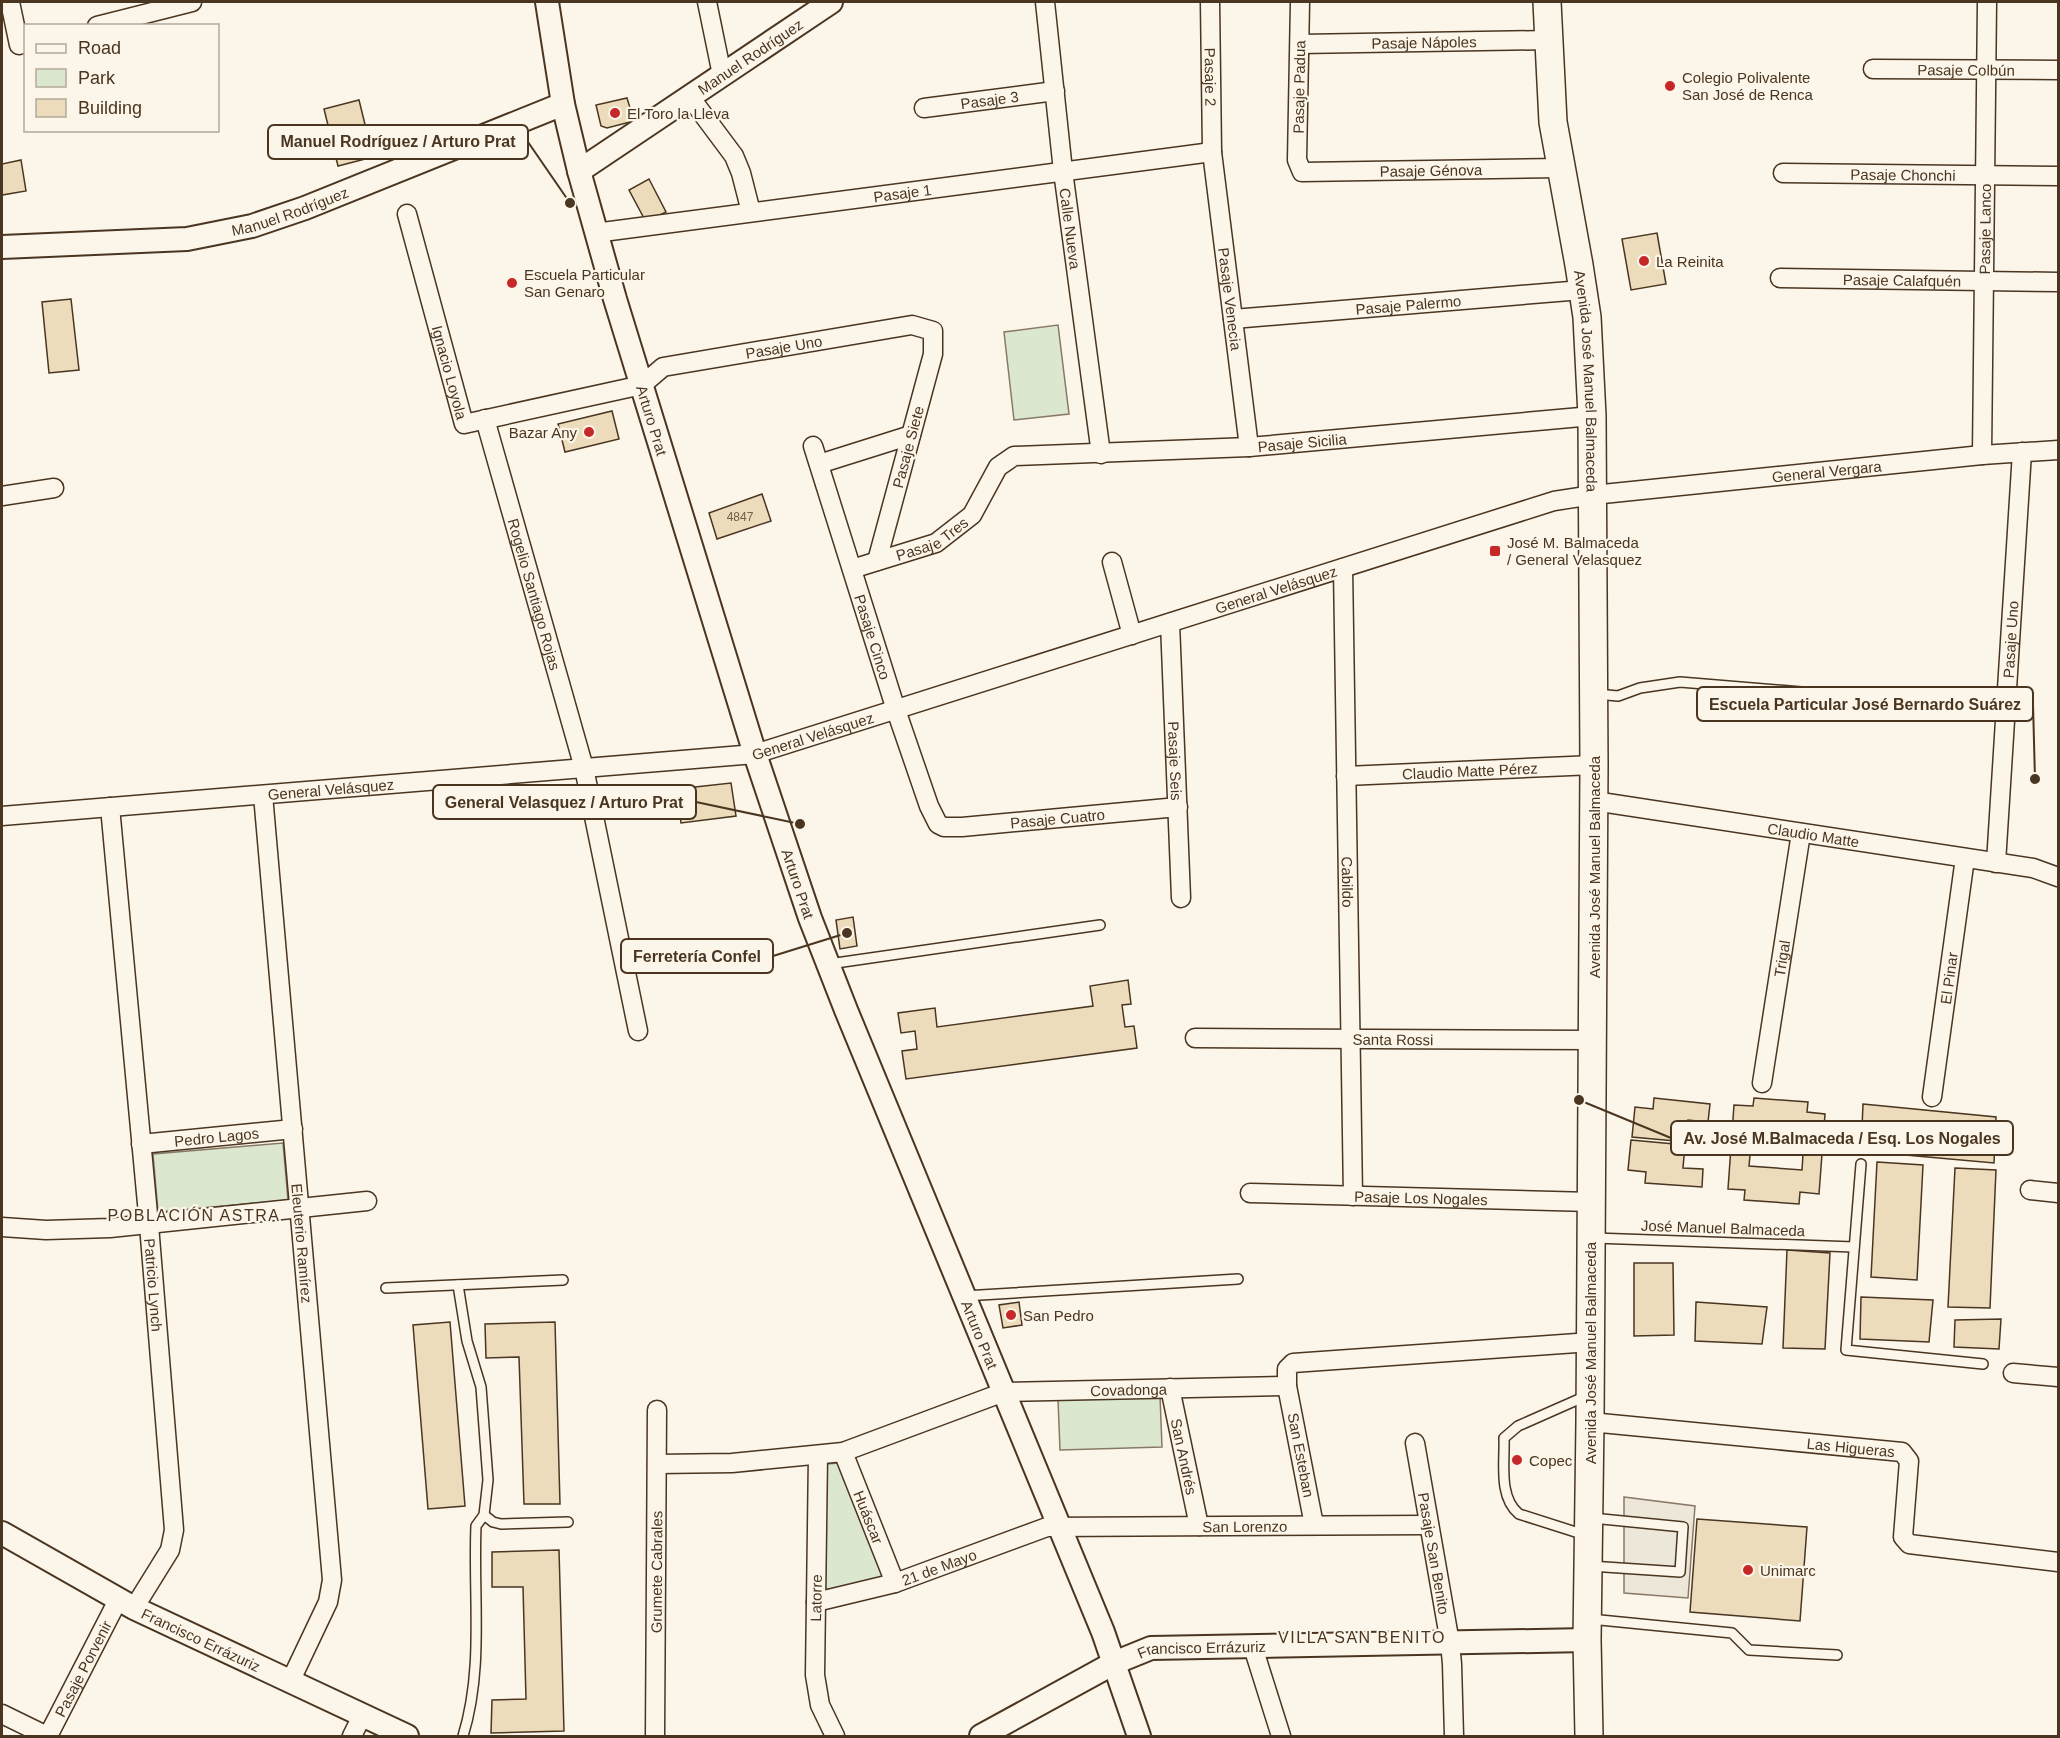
<svg xmlns="http://www.w3.org/2000/svg" width="2060" height="1738" font-family="Helvetica,sans-serif">
	<style>
		.green { fill: #dce7d0; stroke: #887966; stroke-width: 1.5 }
		.parking { fill: #ede7d9; stroke: #887966; stroke-width: 1.5 }
		.building { fill: #ecdcbc; stroke: #4a3520; stroke-width: 1.5; fill-rule: evenodd }
		.lines { fill: none; stroke-linecap: round; stroke-linejoin: round }
		.service-casing { stroke: #4a3520; stroke-width: 12 }
		.minor-casing { stroke: #4a3520; stroke-width: 21 }
		.tertiary-casing { stroke: #4a3520; stroke-width: 26 }
		.secondary-casing { stroke: #4a3520; stroke-width: 30 }
		.service { stroke: #fbf6e9; stroke-width: 9 }
		.minor { stroke: #fbf6e9; stroke-width: 18 }
		.tertiary { stroke: #fbf6e9; stroke-width: 22 }
		.secondary { stroke: #fbf6e9; stroke-width: 27 }
		.poi-dot { fill: #c62828; stroke: #fbf6e9; stroke-width: 2 }
		.labels { text-anchor: middle; dominant-baseline: central; stroke-width: 4.5; stroke-linejoin: round; paint-order: stroke }
		.number-label { font-size: 12px; fill: #725f47 }
		.street-label { font-size: 15px; fill: #4a3520; stroke: #fbf6e9 }
		.poi-label { font-size: 15px; fill: #4a3520; stroke: #fbf6e9; text-anchor: start }
		.neighbourhood-label { font-size: 16px; letter-spacing: 1.5px; fill: #4a3520; stroke: #fbf6e9 }
		.leader { fill: none; stroke: #4a3520; stroke-width: 2 }
		.callout-dot { fill: #4a3520; stroke: #fbf6e9; stroke-width: 2 }
		.callout { fill: #fbf6e9; stroke: #4a3520; stroke-width: 2 }
		.callout-label { font-size: 16px; text-anchor: middle; font-weight: bold; fill: #4a3520 }
	</style>
	<rect width="100%" height="100%" fill="#fbf6e9"/>
	<g class="green">
		<polygon points="1058,325 1069,414 1014,420 1004,332"/>
		<polygon points="283,1143 288,1200 158,1212 153,1154"/>
		<polygon points="1160,1396 1162,1447 1060,1450 1058,1399"/>
		<polygon points="839,1463 884,1578 825,1590 827,1464"/>
	</g>
	<polygon class="parking" points="1624,1497 1695,1506 1688,1598 1624,1593"/>
	<g class="building">
		<polygon points="627,98 634,121 607,128 601,126 596,105"/>
		<polygon points="359,100 373,157 338,166 324,109"/>
		<polygon points="21,160 26,191 2,195 2,164"/>
		<polygon points="649,179 666,212 646,222 629,190"/>
		<polygon points="1657,233 1666,284 1631,290 1622,239"/>
		<polygon points="71,299 79,370 49,373 42,302"/>
		<polygon points="612,411 619,439 565,452 558,424"/>
		<polygon points="762,494 771,521 717,539 709,513"/>
		<polygon points="731,783 736,816 681,823 677,789"/>
		<polygon points="853,917 857,946 840,949 836,920"/>
		<polygon points="1128,980 1131,1004 1122,1005 1125,1027 1134,1026 1137,1048 906,1079 902,1051 917,1049 915,1031 901,1033 898,1013 935,1008 937,1027 1093,1006 1090,986"/>
		<polygon points="1654,1098 1710,1104 1708,1122 1688,1120 1686,1142 1632,1137 1635,1107 1653,1109"/>
		<path d="M1754,1098l54,4 -1,10 18,2 -6,80 -19,-2 -1,12 -55,-4 1,-10 -17,-1 6,-84 19,1zM1752,1134l52,4 -2,32 -53,-4z"/>
		<polygon points="1863,1104 1996,1117 1994,1163 1861,1151"/>
		<polygon points="1631,1140 1685,1145 1683,1168 1703,1169 1702,1187 1645,1183 1646,1172 1628,1170"/>
		<polygon points="1877,1162 1923,1165 1917,1280 1871,1277"/>
		<polygon points="1955,1168 1996,1170 1990,1308 1948,1307"/>
		<polygon points="1787,1250 1830,1253 1825,1349 1783,1348"/>
		<polygon points="1634,1263 1673,1263 1674,1335 1634,1336"/>
		<polygon points="1861,1297 1933,1300 1929,1342 1860,1339"/>
		<polygon points="1019,1302 1022,1325 1003,1328 999,1305"/>
		<polygon points="1696,1302 1767,1307 1762,1344 1695,1341"/>
		<polygon points="2001,1319 1999,1349 1954,1347 1955,1320"/>
		<polygon points="450,1322 465,1506 428,1509 413,1325"/>
		<polygon points="555,1322 560,1504 524,1504 519,1357 486,1358 485,1324"/>
		<polygon points="1697,1519 1807,1527 1800,1621 1690,1612"/>
		<polygon points="559,1550 564,1731 491,1733 492,1700 526,1699 523,1587 492,1587 492,1552"/>
	</g>
	<g class="lines">
		<g class="service-casing">
			<g id="service">
				<polyline points="1596,694 1618,696 1640,688 1680,682 1862,697"/>
				<polyline points="829,964 1100,925"/>
				<polyline points="1861,1164 1846,1350 1983,1364"/>
				<polyline points="1594,1238 1854,1247"/>
				<path d="M458,1285l9,56 14,46 7,93 -4,35 -8,11c-3,71 8,142 -13,210"/>
				<polyline points="386,1288 563,1280"/>
				<polyline points="964,1296 1238,1279"/>
				<polyline points="484,1515 493,1522 501,1524 568,1522"/>
				<path d="M1585,1535l-66,-21c-21,-17 -14,-52 -15,-76l14,-12 68,-30"/>
				<polyline points="1590,1566 1680,1572 1683,1527 1592,1518"/>
				<polyline points="1590,1619 1732,1633 1749,1650 1837,1655"/>
			</g>
		</g>
		<g class="minor-casing">
			<g id="minor">
				<polyline points="10,2 19,45"/>
				<polyline points="707,2 722,75"/>
				<path id="s1" d="M1045,2l18,169 38,283"/>
				<path id="s2" d="M1210,2l2,150 37,295"/>
				<path id="s3" d="M1300,2l-3,158 5,12 259,-4"/>
				<polyline points="97,26 192,2"/>
				<path id="s4" d="M1300,44l248,-4"/>
				<path id="s5" d="M1873,69l185,1"/>
				<polyline points="690,97 734,156 741,173 751,212"/>
				<path id="s6" d="M924,108l131,-17"/>
				<path id="s7" d="M1783,173l275,3"/>
				<path id="s8" d="M407,214l57,210 178,-39 21,-18 249,-42 21,6v23l-56,207"/>
				<path id="s9" d="M595,233l617,-81"/>
				<path id="s10" d="M1780,278l278,4"/>
				<path id="s11" d="M1233,319l349,-29"/>
				<path id="s12" d="M485,419l99,349 54,263"/>
				<path id="s13" d="M813,446l83,264 33,96 9,18 6,3h18l216,-20"/>
				<path id="s14" d="M1982,455l5,-453"/>
				<polyline points="819,464 911,435"/>
				<polyline points="2,496 54,488"/>
				<polyline points="1112,562 1132,635"/>
				<path id="s15" d="M1343,568l10,628"/>
				<path id="s16" d="M852,569l84,-26 36,-28 26,-48 16,-11 235,-9 343,-31"/>
				<path id="s17" d="M1170,623l11,275"/>
				<path id="s18" d="M1346,776l248,-11"/>
				<path id="s19" d="M263,795l69,785 -4,22 -38,80"/>
				<path id="s20" d="M1594,801l439,67 25,9"/>
				<path id="s21" d="M110,807l39,418 25,305 -4,20 -36,58"/>
				<path id="s22" d="M2,816l753,-62 799,-253 39,-6 389,-40 76,-5"/>
				<path id="s23" d="M1996,863l26,-411"/>
				<path id="s24" d="M1195,1038l398,2"/>
				<path id="s25" d="M1762,1083l39,-250"/>
				<path id="s26" d="M1932,1097l33,-239"/>
				<path id="s27" d="M141,1144l152,-15"/>
				<polyline points="2030,1190 2058,1193"/>
				<path id="s28" d="M1250,1193l341,9"/>
				<polyline points="2,1227 46,1230 110,1228 367,1201"/>
				<polyline points="2013,1373 2058,1377"/>
				<path id="s29" d="M1170,1388l29,138"/>
				<path id="s30" d="M1590,1422l312,30 7,9 -6,76 6,7 149,18"/>
				<path id="s31" d="M1415,1443l35,200 2,21 2,72"/>
				<path id="s32" d="M843,1452l52,131"/>
				<polyline points="818,1455 815,1675 820,1705 835,1736"/>
				<path id="s33" d="M657,1464l75,-1 111,-11 161,-60 283,-6"/>
				<polyline points="1314,1525 1287,1386 1287,1369 1293,1363 1591,1342"/>
				<path id="s34" d="M816,1602l79,-19 152,-56 382,-2"/>
				<polyline points="1253,1647 1281,1736"/>
				<polyline points="2,1714 47,1736"/>
				<path id="s35" d="M48,1736l70,-136"/>
				<polyline points="352,1736 362,1716"/>
				<path id="s36" d="M655,1736l2,-326"/>
			</g>
		</g>
		<g class="tertiary-casing">
			<g id="tertiary">
				<path id="s37" d="M547,2l16,102 16,67 36,128 140,455 55,164 36,92 257,622 36,104"/>
				<path id="s38" d="M579,171l252,-169"/>
				<path id="s39" d="M2,247l185,-8 65,-13 53,-18 258,-104"/>
				<path id="s40" d="M2,1533l132,75 273,128"/>
				<path id="s41" d="M981,1736l133,-73 37,-15 436,-8"/>
			</g>
		</g>
		<g class="secondary-casing">
			<g id="secondary">
				<path id="s42" d="M1547,2l6,120 26,143 8,52 5,99 2,349 -4,657 -3,218 2,96"/>
			</g>
		</g>
		<use href="#service" class="service"/>
		<use href="#minor" class="minor"/>
		<use href="#tertiary" class="tertiary"/>
		<use href="#secondary" class="secondary"/>
	</g>
	<g class="poi-dot">
		<circle cx="1670" cy="86" r="6"/>
		<circle cx="615" cy="113" r="6"/>
		<circle cx="1644" cy="261" r="6"/>
		<circle cx="512" cy="283" r="6"/>
		<circle cx="589" cy="432" r="6"/>
		<rect x="1489" y="545" width="12" height="12" rx="3"/>
		<circle cx="1011" cy="1315" r="6"/>
		<circle cx="1517" cy="1460" r="6"/>
		<circle cx="1748" cy="1570" r="6"/>
	</g>
	<g class="labels">
		<g class="number-label">
			<text x="740" y="517">4847</text>
		</g>
		<g class="street-label">
			<text stroke="none"><textPath href="#s4" startOffset="124">Pasaje Nápoles</textPath></text>
			<text stroke="none"><textPath href="#s38" startOffset="206">Manuel Rodríguez</textPath></text>
			<text stroke="none"><textPath href="#s5" startOffset="93">Pasaje Colbún</textPath></text>
			<text stroke="none"><textPath href="#s2" startOffset="75">Pasaje 2</textPath></text>
			<text transform="translate(1299 87) rotate(-89)">Pasaje Padua</text>
			<text stroke="none"><textPath href="#s6" startOffset="66">Pasaje 3</textPath></text>
			<text stroke="none"><textPath href="#s3" startOffset="300">Pasaje Génova</textPath></text>
			<text stroke="none"><textPath href="#s7" startOffset="120">Pasaje Chonchi</textPath></text>
			<text stroke="none"><textPath href="#s9" startOffset="310">Pasaje 1</textPath></text>
			<text stroke="none"><textPath href="#s39" startOffset="292">Manuel Rodríguez</textPath></text>
			<text stroke="none"><textPath href="#s1" startOffset="228">Calle Nueva</textPath></text>
			<text stroke="none"><textPath href="#s14" startOffset="226">Pasaje Lanco</textPath></text>
			<text stroke="none"><textPath href="#s10" startOffset="122">Pasaje Calafquén</textPath></text>
			<text stroke="none"><textPath href="#s2" startOffset="298">Pasaje Venecia</textPath></text>
			<text stroke="none"><textPath href="#s11" startOffset="176">Pasaje Palermo</textPath></text>
			<text stroke="none"><textPath href="#s8" startOffset="550">Pasaje Uno</textPath></text>
			<text stroke="none"><textPath href="#s8" startOffset="164">Ignacio Loyola</textPath></text>
			<text stroke="none"><textPath href="#s42" startOffset="382">Avenida José Manuel Balmaceda</textPath></text>
			<text stroke="none"><textPath href="#s37" startOffset="432">Arturo Prat</textPath></text>
			<text stroke="none"><textPath href="#s16" startOffset="496">Pasaje Sicilia</textPath></text>
			<text transform="translate(908 447) rotate(-75)">Pasaje Siete</text>
			<text stroke="none"><textPath href="#s22" startOffset="1868">General Vergara</textPath></text>
			<text stroke="none"><textPath href="#s16" startOffset="86">Pasaje Tres</textPath></text>
			<text stroke="none"><textPath href="#s22" startOffset="1302">General Velásquez</textPath></text>
			<text stroke="none"><textPath href="#s12" startOffset="182">Rogelio Santiago Rojas</textPath></text>
			<text stroke="none"><textPath href="#s13" startOffset="200">Pasaje Cinco</textPath></text>
			<text stroke="none"><textPath href="#s23" startOffset="224">Pasaje Uno</textPath></text>
			<text stroke="none"><textPath href="#s22" startOffset="816">General Velásquez</textPath></text>
			<text stroke="none"><textPath href="#s17" startOffset="138">Pasaje Seis</textPath></text>
			<text stroke="none"><textPath href="#s18" startOffset="124">Claudio Matte Pérez</textPath></text>
			<text stroke="none"><textPath href="#s22" startOffset="330">General Velásquez</textPath></text>
			<text stroke="none"><textPath href="#s13" startOffset="519">Pasaje Cuatro</textPath></text>
			<text stroke="none"><textPath href="#s20" startOffset="222">Claudio Matte</textPath></text>
			<text transform="translate(1594 867) rotate(-90)">Avenida José Manuel Balmaceda</text>
			<text stroke="none"><textPath href="#s15" startOffset="314">Cabildo</textPath></text>
			<text stroke="none"><textPath href="#s37" startOffset="918">Arturo Prat</textPath></text>
			<text stroke="none"><textPath href="#s25" startOffset="126">Trigal</textPath></text>
			<text stroke="none"><textPath href="#s26" startOffset="120">El Pinar</textPath></text>
			<text stroke="none"><textPath href="#s24" startOffset="198">Santa Rossi</textPath></text>
			<text stroke="none"><textPath href="#s27" startOffset="76">Pedro Lagos</textPath></text>
			<text stroke="none"><textPath href="#s28" startOffset="171">Pasaje Los Nogales</textPath></text>
			<text transform="translate(1723 1228) rotate(2)">José Manuel Balmaceda</text>
			<text stroke="none"><textPath href="#s19" startOffset="450">Eleuterio Ramírez</textPath></text>
			<text stroke="none"><textPath href="#s21" startOffset="480">Patricio Lynch</textPath></text>
			<text stroke="none"><textPath href="#s37" startOffset="1404">Arturo Prat</textPath></text>
			<text transform="translate(1590 1353) rotate(-90)">Avenida José Manuel Balmaceda</text>
			<text stroke="none"><textPath href="#s33" startOffset="483">Covadonga</textPath></text>
			<text stroke="none"><textPath href="#s30" startOffset="262">Las Higueras</textPath></text>
			<text transform="translate(1301 1455) rotate(79)">San Esteban</text>
			<text stroke="none"><textPath href="#s29" startOffset="70">San Andrés</textPath></text>
			<text stroke="none"><textPath href="#s32" startOffset="70">Huáscar</textPath></text>
			<text stroke="none"><textPath href="#s34" startOffset="441">San Lorenzo</textPath></text>
			<text stroke="none"><textPath href="#s31" startOffset="112">Pasaje San Benito</textPath></text>
			<text stroke="none"><textPath href="#s34" startOffset="128">21 de Mayo</textPath></text>
			<text stroke="none"><textPath href="#s36" startOffset="164">Grumete Cabrales</textPath></text>
			<text transform="translate(816 1598) rotate(-89)">Latorre</text>
			<text stroke="none"><textPath href="#s40" startOffset="226">Francisco Errázuriz</textPath></text>
			<text stroke="none"><textPath href="#s41" startOffset="242">Francisco Errázuriz</textPath></text>
			<text stroke="none"><textPath href="#s35" startOffset="76">Pasaje Porvenir</textPath></text>
		</g>
		<g class="poi-label">
			<text x="1682" y="77">Colegio Polivalente<tspan x="1682" dy="17">San José de Renca</tspan></text>
			<text x="627" y="113">El Toro la Lleva</text>
			<text x="1656" y="261">La Reinita</text>
			<text x="524" y="274">Escuela Particular<tspan x="524" dy="17">San Genaro</tspan></text>
			<text x="577" y="432" text-anchor="end">Bazar Any</text>
			<text x="1507" y="542">José M. Balmaceda<tspan x="1507" dy="17">/ General Velasquez</tspan></text>
			<text x="1023" y="1315">San Pedro</text>
			<text x="1529" y="1460">Copec</text>
			<text x="1760" y="1570">Unimarc</text>
		</g>
		<g class="neighbourhood-label">
			<text x="194" y="1215">POBLACIÓN ASTRA</text>
			<text x="1362" y="1637">VILLA SAN BENITO</text>
		</g>
	</g>
	<path class="leader" d="M570 203L528 142M2035 779L2033 704M800 824L696 802M847 933L773 956M1579 1100L1671 1138"/>
	<g class="callout-dot">
		<circle cx="570" cy="203" r="6"/>
		<circle cx="2035" cy="779" r="6"/>
		<circle cx="800" cy="824" r="6"/>
		<circle cx="847" cy="933" r="6"/>
		<circle cx="1579" cy="1100" r="6"/>
	</g>
	<g class="callout">
		<rect x="268" y="125" width="260" height="34" rx="6"/>
		<rect x="1697" y="687" width="336" height="34" rx="6"/>
		<rect x="433" y="785" width="263" height="34" rx="6"/>
		<rect x="621" y="939" width="152" height="34" rx="6"/>
		<rect x="1671" y="1121" width="342" height="34" rx="6"/>
	</g>
	<g class="callout-label">
		<text x="398" y="147">Manuel Rodríguez / Arturo Prat</text>
		<text x="1865" y="710">Escuela Particular José Bernardo Suárez</text>
		<text x="564" y="808">General Velasquez / Arturo Prat</text>
		<text x="697" y="962">Ferretería Confel</text>
		<text x="1842" y="1144">Av. José M.Balmaceda / Esq. Los Nogales</text>
	</g>
	<rect width="2060" height="1738" fill="none" stroke="#4a3520" stroke-width="6"/>
	<rect x="24" y="24" width="195" height="108" fill="#fbf6e9" stroke="#b4a999" stroke-width="1.5"/>
	<rect x="36" y="44" width="30" height="9" fill="#fbf6e9" stroke="#b4a999" stroke-width="1.5"/>
	<text x="78" y="54" font-size="18" fill="#4a3520">Road</text>
	<rect x="36" y="69" width="30" height="18" fill="#dce7d0" stroke="#b4a999" stroke-width="1.5"/>
	<text x="78" y="84" font-size="18" fill="#4a3520">Park</text>
	<rect x="36" y="99" width="30" height="18" fill="#ecdcbc" stroke="#b4a999" stroke-width="1.5"/>
	<text x="78" y="114" font-size="18" fill="#4a3520">Building</text>
</svg>
